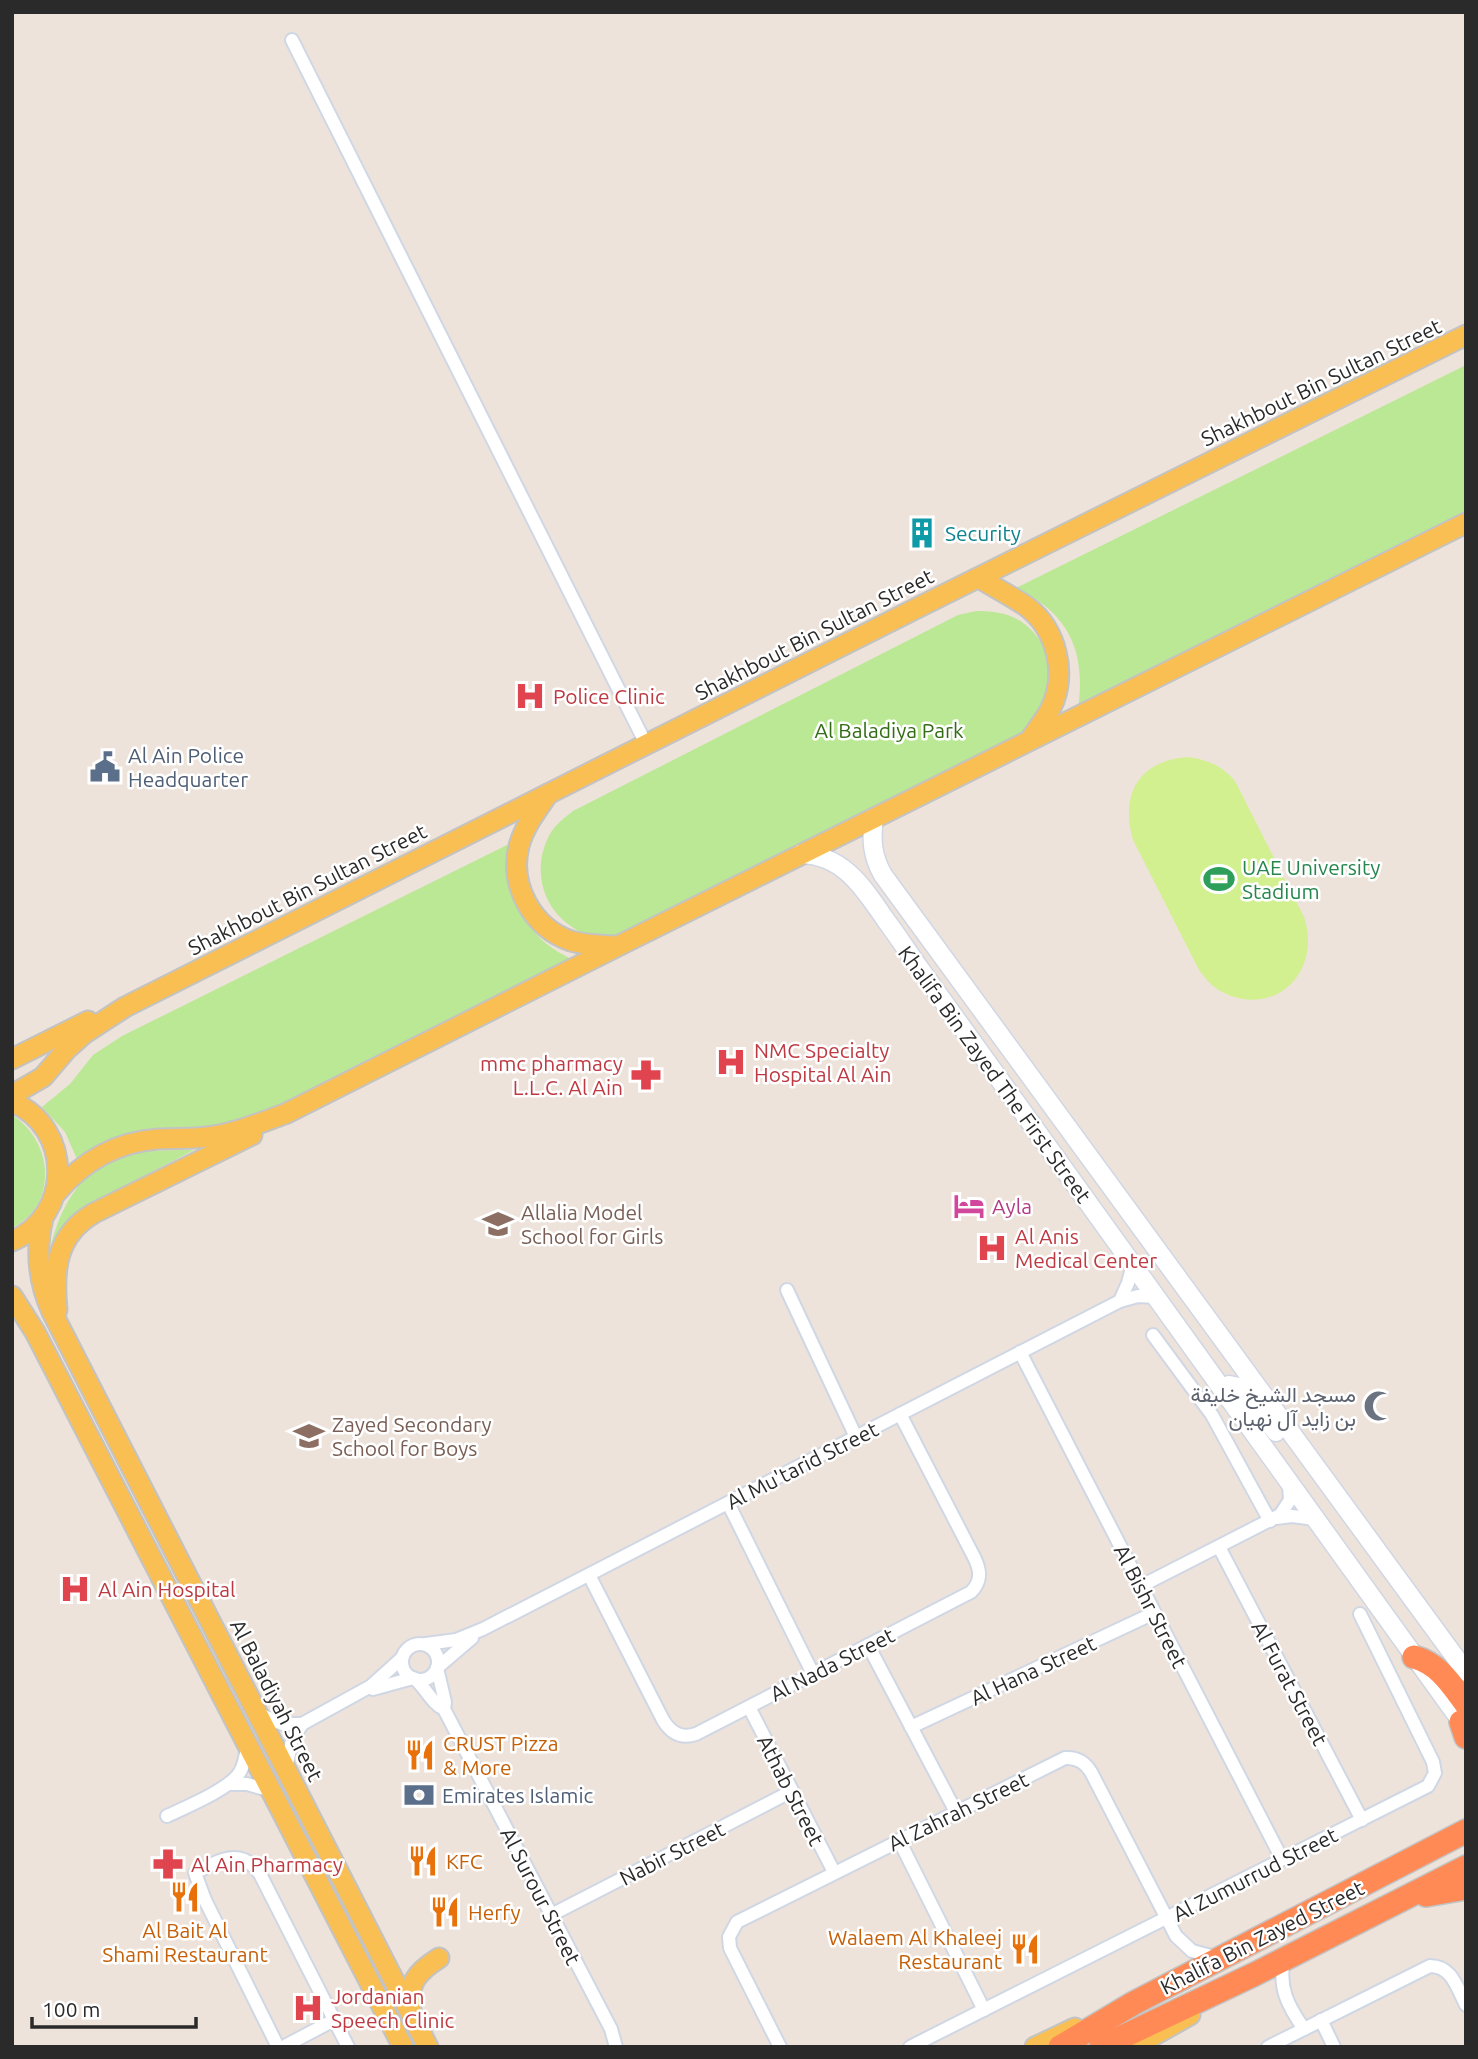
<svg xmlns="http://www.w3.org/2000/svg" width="1478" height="2059" font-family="Ubuntu,Vazirmatn,sans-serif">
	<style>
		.green { fill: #bbe894 }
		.pitch { fill: #d2f08f }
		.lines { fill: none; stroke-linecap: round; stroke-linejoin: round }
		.street-casing { stroke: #d0d7e4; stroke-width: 16 }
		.secondary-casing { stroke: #d0d7e4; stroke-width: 21 }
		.primary-casing { stroke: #c3c3c3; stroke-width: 23 }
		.highway-casing { stroke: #c3c3c3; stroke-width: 26 }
		.street { stroke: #fff; stroke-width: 12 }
		.secondary { stroke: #fff; stroke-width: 18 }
		.primary { stroke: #fabf53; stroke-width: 19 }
		.highway { stroke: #ff8a55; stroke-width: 23 }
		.labels { text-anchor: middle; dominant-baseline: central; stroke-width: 5; stroke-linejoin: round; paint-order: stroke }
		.street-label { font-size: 21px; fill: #2a2a2a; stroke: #fff }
		.culture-label { font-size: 21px; fill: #0d838f; stroke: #fff; text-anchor: start }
		.health-label { font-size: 21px; fill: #be3a42; stroke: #fff; text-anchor: start }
		.park-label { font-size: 21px; fill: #326d15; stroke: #fff }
		.service-label { font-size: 21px; fill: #4e5e75; stroke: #fff; text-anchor: start }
		.leisure-label { font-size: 21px; fill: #27864d; stroke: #fff; text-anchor: start }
		.hotel-label { font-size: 21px; fill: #b23c85; stroke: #fff; text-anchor: start }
		.education-label { font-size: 21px; fill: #785e54; stroke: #fff; text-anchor: start }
		.worship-label { font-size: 21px; fill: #5b616d; stroke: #fff; text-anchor: end }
		.food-label { font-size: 21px; fill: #c56008; stroke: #fff; text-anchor: start }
	</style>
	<rect width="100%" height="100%" fill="#ede3db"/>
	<g class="green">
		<path d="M1466,365v153l-388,191c8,-57 -8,-95 -62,-121z"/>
		<path d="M976,611c33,0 51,8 69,37 3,5 8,13 8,20 0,14 -11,44 -15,59l-379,196c-15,5 -39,16 -53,16 -16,0 -32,-9 -44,-20 -23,-22 -28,-56 -12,-85 5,-9 14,-16 23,-23l385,-196z"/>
		<path d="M517,840c3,23 2,49 7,71 5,25 33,42 54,51l-316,160 -96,15 -85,31 -16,-36 -23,-25 28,-23 23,-29 29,-19z"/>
		<path d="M12,1115c41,26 47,89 0,113z"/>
		<path d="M194,1150l-108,56 -23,21 -12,19c12,-51 42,-92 99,-95 14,-1 29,-1 44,-1z"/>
	</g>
	<path class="pitch" d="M1187,757c20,2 35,9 48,24l69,136c18,54 -28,102 -82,75 -10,-5 -17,-14 -23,-22l-66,-130c-13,-45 5,-79 54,-83z"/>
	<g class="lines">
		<g class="street-casing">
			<g id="street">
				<polyline points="292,40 646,744"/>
				<polyline points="787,1290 856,1437"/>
				<polyline points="1120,1301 1128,1283 1133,1264"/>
				<polyline points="1153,1335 1212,1415 1270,1521"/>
				<polyline points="1020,1352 1282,1859"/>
				<polyline points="728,1503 813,1674"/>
				<polyline points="1276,1518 1292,1516 1315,1519"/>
				<polyline points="1219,1547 1362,1820"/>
				<path d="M589,1575l74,145c8,13 18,19 33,14l275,-142c10,-10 10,-20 4,-33l-75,-145"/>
				<polyline points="1141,1586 1280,1515 1290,1500 1289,1483"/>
				<circle cx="420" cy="1662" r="18"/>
				<polyline points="426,1644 456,1640 483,1629 1120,1301 1138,1296 1157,1297"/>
				<polyline points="868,1645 956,1812"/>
				<polyline points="438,1667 472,1638"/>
				<polyline points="437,1668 445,1702 444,1709 611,2029 616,2047"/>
				<path d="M415,1679c11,9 17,25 29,30"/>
				<polyline points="373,1689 413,1678"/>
				<polyline points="749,1707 834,1872"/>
				<polyline points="257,1712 274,1721 283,1724 302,1724 371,1686 402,1658"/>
				<polyline points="911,1727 1154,1613"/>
				<polyline points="286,1768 292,1740 302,1724"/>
				<polyline points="230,1784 247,1784 272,1791"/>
				<path d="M167,1816c19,-9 63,-27 73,-44 5,-8 6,-18 7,-27"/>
				<polyline points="899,1840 984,2010"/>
				<polyline points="551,1915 792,1791"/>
				<path d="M1284,1959c-6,29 4,47 20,70"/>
				<polyline points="1321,2020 1334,2047"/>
				<path d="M278,2047l-73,-147 -10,-27c23,-12 46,-27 65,1l88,173"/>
				<polyline points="283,2047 334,2020"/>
				<path d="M780,2047l-50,-99 -1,-11 8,-15 328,-164c12,-1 20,4 26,14l85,164 16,15 27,7"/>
				<polyline points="910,2047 1428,1786 1435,1773 1433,1762 1360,1614"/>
				<path d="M1268,2047l162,-81c22,0 27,22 36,39"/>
			</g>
		</g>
		<g class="secondary-casing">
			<g id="secondary">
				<path d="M874,818c-3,21 -2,38 9,57l583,797"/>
				<path d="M801,854c42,1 62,33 84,65 12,16 23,33 35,50l546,759"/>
				<polyline points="1222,1388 1229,1385 1240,1387 1276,1432"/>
			</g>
		</g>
		<g class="primary-casing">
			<g id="primary">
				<path d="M979,578c15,9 32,18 47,28 31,23 42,69 24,104 -5,9 -12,18 -18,27"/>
				<path d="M548,794c-11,16 -24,33 -29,52 -10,40 14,82 52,95 14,4 29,4 43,5"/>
				<polyline points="12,1059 88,1021"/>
				<polyline points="12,1095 43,1077 66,1050 85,1033 125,1007 915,609 1466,335"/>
				<path d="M12,1102c61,25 61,114 0,139"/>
				<path d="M56,1193c27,-32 60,-51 102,-54 16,-1 33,0 49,-2 27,-3 52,-14 78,-23l331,-167 850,-424"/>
				<path d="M43,1218c-8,33 -5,63 9,94l376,735"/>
				<polyline points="12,1296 35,1332 403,2047"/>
				<path d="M57,1310c-4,-40 -1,-75 37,-97l158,-78"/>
				<path d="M411,2011c-4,-28 6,-39 28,-53"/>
				<polyline points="1035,2047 1075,2028"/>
				<polyline points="1133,2047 1190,2015"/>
			</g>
		</g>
		<g class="highway-casing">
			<g id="highway">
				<path d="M1414,1657c25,7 37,27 52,47"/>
				<polyline points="1461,1722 1466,1737"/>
				<polyline points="1426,1895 1466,1888"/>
				<polyline points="1060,2047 1134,2003 1466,1831"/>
				<polyline points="1101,2047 1255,1974 1466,1867"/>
			</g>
		</g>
		<use href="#street" class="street"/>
		<use href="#secondary" class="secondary"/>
		<use href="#primary" class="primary"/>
		<use href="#highway" class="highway"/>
	</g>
	<defs>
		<g id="building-bare" transform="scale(2.415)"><path d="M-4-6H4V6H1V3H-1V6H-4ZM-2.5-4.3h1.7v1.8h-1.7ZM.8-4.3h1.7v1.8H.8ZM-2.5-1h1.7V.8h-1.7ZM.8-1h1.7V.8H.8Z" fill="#0f9aa8" stroke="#fff" stroke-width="2.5" paint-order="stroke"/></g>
		<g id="hospital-bare" transform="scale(2.415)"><path d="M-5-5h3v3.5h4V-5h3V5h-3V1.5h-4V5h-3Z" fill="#e0444e" stroke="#fff" stroke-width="2.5" paint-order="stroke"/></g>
		<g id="civic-bare" transform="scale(2.415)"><path d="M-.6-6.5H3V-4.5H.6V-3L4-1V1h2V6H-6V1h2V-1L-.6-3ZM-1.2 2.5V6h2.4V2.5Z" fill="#5c6f8a" stroke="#fff" stroke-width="2.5" paint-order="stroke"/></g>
		<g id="stadium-bare" transform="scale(2.415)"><path d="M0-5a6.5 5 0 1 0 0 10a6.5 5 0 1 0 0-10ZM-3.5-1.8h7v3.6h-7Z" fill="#2e9e5b" stroke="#fff" stroke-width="2.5" paint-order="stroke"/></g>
		<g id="pharmacy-bare" transform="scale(2.415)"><path d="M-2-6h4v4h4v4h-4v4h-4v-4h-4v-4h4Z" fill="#e0444e" stroke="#fff" stroke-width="2.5" paint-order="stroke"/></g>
		<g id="hotel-bare" transform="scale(2.415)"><path d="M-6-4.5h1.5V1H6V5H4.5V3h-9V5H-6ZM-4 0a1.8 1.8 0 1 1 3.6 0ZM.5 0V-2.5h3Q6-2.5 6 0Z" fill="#d1479c" stroke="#fff" stroke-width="2.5" paint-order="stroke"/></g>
		<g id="school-bare" transform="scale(2.415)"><path d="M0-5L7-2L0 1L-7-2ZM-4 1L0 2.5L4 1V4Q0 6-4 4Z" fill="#8d6e63" stroke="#fff" stroke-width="2.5" paint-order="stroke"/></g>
		<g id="mosque-bare" transform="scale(2.415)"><path d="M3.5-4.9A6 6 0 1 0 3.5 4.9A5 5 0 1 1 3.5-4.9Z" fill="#6b7280" stroke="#fff" stroke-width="2.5" paint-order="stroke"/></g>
		<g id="restaurant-bare" transform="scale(2.415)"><path d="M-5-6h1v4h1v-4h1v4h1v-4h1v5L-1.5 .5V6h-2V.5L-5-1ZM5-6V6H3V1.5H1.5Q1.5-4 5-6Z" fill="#e8710a" stroke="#fff" stroke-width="2.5" paint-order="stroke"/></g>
		<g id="bank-bare" transform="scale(2.415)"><path d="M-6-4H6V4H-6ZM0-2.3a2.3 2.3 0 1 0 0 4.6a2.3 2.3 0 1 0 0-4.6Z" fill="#5c6f8a" stroke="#fff" stroke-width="2.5" paint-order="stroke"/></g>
	</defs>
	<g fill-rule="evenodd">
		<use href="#building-bare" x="922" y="533"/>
		<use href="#hospital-bare" x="530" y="696"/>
		<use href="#civic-bare" x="105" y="767"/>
		<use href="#stadium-bare" x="1219" y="879"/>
		<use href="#hospital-bare" x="731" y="1062"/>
		<use href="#pharmacy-bare" x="646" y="1075"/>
		<use href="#hotel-bare" x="969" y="1206"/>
		<use href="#school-bare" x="498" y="1224"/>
		<use href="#hospital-bare" x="992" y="1248"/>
		<use href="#mosque-bare" x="1379" y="1406"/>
		<use href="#school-bare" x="309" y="1436"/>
		<use href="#hospital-bare" x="75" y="1589"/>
		<use href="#restaurant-bare" x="420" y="1755"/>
		<use href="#bank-bare" x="419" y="1795"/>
		<use href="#restaurant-bare" x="423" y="1861"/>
		<use href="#pharmacy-bare" x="168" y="1864"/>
		<use href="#restaurant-bare" x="185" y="1897"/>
		<use href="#restaurant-bare" x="445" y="1912"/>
		<use href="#restaurant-bare" x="1025" y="1949"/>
		<use href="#hospital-bare" x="308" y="2008"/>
	</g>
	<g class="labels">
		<g class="street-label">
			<text transform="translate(1321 382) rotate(-26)">Shakhbout Bin Sultan Street</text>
			<text transform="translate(814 634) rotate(-27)">Shakhbout Bin Sultan Street</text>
			<text transform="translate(307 889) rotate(-27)">Shakhbout Bin Sultan Street</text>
			<text transform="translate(995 1074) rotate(54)">Khalifa Bin Zayed The First Street</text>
			<text transform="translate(802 1465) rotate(-27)">Al Mu'tarid Street</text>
			<text transform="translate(1151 1606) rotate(63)">Al Bishr Street</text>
			<text transform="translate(832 1664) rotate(-27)">Al Nada Street</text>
			<text transform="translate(1033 1670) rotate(-25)">Al Hana Street</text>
			<text transform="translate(1290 1683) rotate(62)">Al Furat Street</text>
			<text transform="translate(277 1700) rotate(63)">Al Baladiyah Street</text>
			<text transform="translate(791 1790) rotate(63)">Athab Street</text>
			<text transform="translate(958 1811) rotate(-26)">Al Zahrah Street</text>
			<text transform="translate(672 1853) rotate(-27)">Nabir Street</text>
			<text transform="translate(1255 1874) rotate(-27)">Al Zumurrud Street</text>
			<text transform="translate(541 1896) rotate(63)">Al Surour Street</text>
			<text transform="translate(1262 1937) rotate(-27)">Khalifa Bin Zayed Street</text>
		</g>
		<g class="culture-label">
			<text x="945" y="533">Security</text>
		</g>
		<g class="health-label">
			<text x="553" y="696">Police Clinic</text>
			<text x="754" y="1050">NMC Specialty<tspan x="754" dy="24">Hospital Al Ain</tspan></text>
			<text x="623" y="1063" text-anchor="end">mmc pharmacy<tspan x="623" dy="24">L.L.C. Al Ain</tspan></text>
			<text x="1015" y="1236">Al Anis<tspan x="1015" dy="24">Medical Center</tspan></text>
			<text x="98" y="1589">Al Ain Hospital</text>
			<text x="191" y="1864">Al Ain Pharmacy</text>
			<text x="331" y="1996">Jordanian<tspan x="331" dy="24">Speech Clinic</tspan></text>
		</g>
		<g class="park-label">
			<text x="889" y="730">Al Baladiya Park</text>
		</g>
		<g class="service-label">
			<text x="128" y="755">Al Ain Police<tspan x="128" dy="24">Headquarter</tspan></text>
			<text x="442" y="1795">Emirates Islamic</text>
		</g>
		<g class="leisure-label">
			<text x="1242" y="867">UAE University<tspan x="1242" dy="24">Stadium</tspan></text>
		</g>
		<g class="hotel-label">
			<text x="992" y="1206">Ayla</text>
		</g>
		<g class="education-label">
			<text x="521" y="1212">Allalia Model<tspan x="521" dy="24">School for Girls</tspan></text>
			<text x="332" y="1424">Zayed Secondary<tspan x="332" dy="24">School for Boys</tspan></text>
		</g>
		<g class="worship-label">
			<text x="1356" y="1394">مسجد الشيخ خليفة<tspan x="1356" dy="24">بن زايد آل نهيان</tspan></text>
		</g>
		<g class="food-label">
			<text x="443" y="1743">CRUST Pizza<tspan x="443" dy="24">&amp; More</tspan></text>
			<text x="446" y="1861">KFC</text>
			<text x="468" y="1912">Herfy</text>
			<text x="185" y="1930" text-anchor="middle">Al Bait Al<tspan x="185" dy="24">Shami Restaurant</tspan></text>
			<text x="1002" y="1937" text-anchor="end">Walaem Al Khaleej<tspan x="1002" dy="24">Restaurant</tspan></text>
		</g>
	</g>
	<rect width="1478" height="2059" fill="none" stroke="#2a2a2a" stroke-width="28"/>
	<path d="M32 2017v10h164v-10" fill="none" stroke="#2a2a2a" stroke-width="3.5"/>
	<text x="42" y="2017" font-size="21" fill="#2a2a2a" stroke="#ffffff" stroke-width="5" paint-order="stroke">100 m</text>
</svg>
